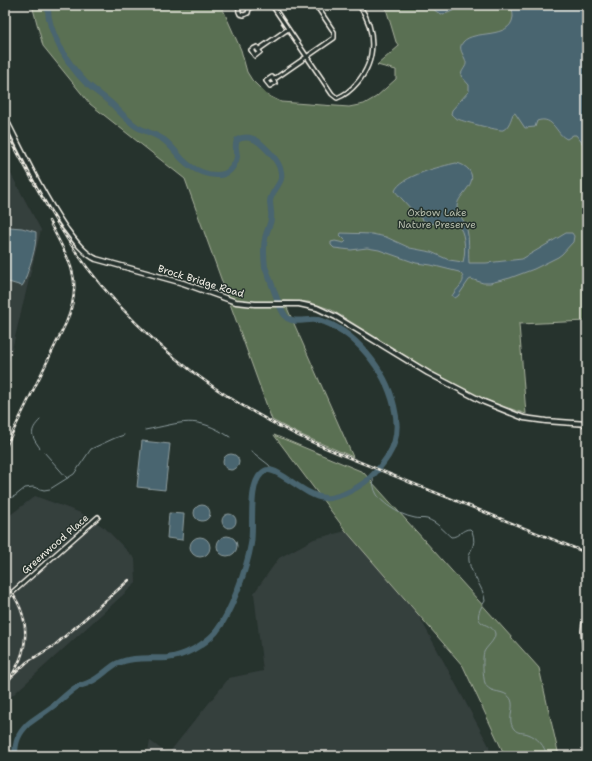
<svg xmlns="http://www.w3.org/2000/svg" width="592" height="761" font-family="'Shantell Sans',sans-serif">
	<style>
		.built { fill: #363f3e }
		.green { fill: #5a6f52; stroke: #a7b09d }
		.water { fill: #4a656f; stroke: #8e9d9f }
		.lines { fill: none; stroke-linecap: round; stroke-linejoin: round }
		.stream { stroke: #8e9d9f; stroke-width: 1 }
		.river { stroke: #4a656f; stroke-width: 6 }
		.street-casing { stroke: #f4f1e8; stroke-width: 6 }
		.secondary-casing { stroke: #f4f1e8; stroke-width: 7 }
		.street { stroke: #26332d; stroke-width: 3 }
		.secondary { stroke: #26332d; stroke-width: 4 }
		.rail-casing { stroke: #f4f1e8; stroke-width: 2.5 }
		.rail { stroke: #26332d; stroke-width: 1; stroke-dasharray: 3; stroke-linecap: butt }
		.labels { text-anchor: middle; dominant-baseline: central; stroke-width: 3; stroke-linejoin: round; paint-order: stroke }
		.park-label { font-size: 10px; fill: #b6bdac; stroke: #26332d }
		.street-label { font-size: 10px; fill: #f4f1e8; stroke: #26332d }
	</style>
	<rect width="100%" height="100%" fill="#26332d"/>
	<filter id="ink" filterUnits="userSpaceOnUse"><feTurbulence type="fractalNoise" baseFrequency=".025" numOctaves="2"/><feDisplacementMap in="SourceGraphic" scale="8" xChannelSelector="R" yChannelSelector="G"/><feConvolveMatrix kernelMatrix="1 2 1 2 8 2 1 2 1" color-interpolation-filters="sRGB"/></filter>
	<g filter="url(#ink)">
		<g class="built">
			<polygon points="5,163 41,230 5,378"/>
			<polygon points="35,496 81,513 105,528 135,559 136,583 5,702 5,519"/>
			<polygon points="346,531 419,616 489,746 490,756 147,756 150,741 168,754 229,678 263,671 254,593 279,558 314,539"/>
		</g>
		<g class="green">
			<polygon points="32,5 221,5 241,50 247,72 252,80 267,95 281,102 349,107 364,104 376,97 396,79 396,70 377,65 399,46 396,42 385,5 587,5 587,321 519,324 526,414 485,400 430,371 330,309 308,302 284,301 353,457 299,434 272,420 185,179 90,104 43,46"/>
			<polygon points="274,435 363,472 539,668 559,756 505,756 463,666 346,531"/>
		</g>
		<g class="water">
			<path d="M429,5h57c-10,4 -21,2 -32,5 -4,2 -7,4 -12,4 -6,-1 -9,-6 -13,-9z"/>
			<path d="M510,5h77v144l-11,-14h-3l-6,4c-11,-4 -13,-24 -30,-18l-2,6 -10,1 -10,-15 -2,1c-2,5 -4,13 -10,16 -4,1 -42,-9 -48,-12 -2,-2 -2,-2 -4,-4l1,-4 17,-19v-6l-8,-9c0,-6 6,-9 5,-14 -2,-8 -9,-13 -3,-20 11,-13 47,-2 50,-25 0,-5 -1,-9 -3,-12z"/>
			<path d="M456,163c6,1 9,3 13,7 10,14 -11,24 -12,36 0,7 7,14 9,20 4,12 2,25 3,37h17l36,-4 44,-26h6l2,3 -1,6 -11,12 -4,3 -24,12 -24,9 -20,5h-7l-12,-4 -2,1 -11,16 -3,2 -3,-2c4,-8 18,-15 7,-24l-28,-7 -15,-2 -37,-13 -12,-2 -16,2 -17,-2 -3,-3v-3l4,-1 9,2 2,-2 -6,-6 1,-2 31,1 14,3 24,11 21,4 18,8 14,2c2,-7 2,-15 1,-22 -4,-29 -24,-9 -41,-20 -5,-3 -23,-23 -28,-29 5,-15 47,-25 61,-28z"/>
			<path d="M10,227l12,1 14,4c1,17 -7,35 -12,51l-2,3 -17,-5v-53z"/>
			<polygon points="142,441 170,444 165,490 137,487"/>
			<circle cx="231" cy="462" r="8"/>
			<circle cx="202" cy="513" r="8"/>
			<polygon points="169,513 184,514 182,540 167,538"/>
			<circle cx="229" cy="521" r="7"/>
			<circle cx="227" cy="546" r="10"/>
			<circle cx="200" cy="547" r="10"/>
		</g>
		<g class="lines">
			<g class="stream">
				<path d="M145,430c38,-7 49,-16 85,7"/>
				<path d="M40,448c-9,-12 -11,-17 0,-28"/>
				<polyline points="251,451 269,465 273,471"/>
				<polyline points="44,452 67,478"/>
				<path d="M373,476c0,16 4,22 17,31 7,5 15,9 25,11 4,1 8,0 12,1 10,3 17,12 24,18 8,0 11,-8 19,-8l2,2c6,17 -5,19 -3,30 2,15 15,26 16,40 -19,28 9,20 10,33 0,7 -9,13 -11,18 -2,5 -1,26 1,31 3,10 15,7 22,12 12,8 -2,23 7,34 4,5 9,3 14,5 9,3 17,12 19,22"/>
				<polyline points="5,500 15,496 25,488 33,487 44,490 50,489 74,474 91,449 115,438 124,435"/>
			</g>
			<path class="river" d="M15,756c0,-14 3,-22 13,-32 9,-7 19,-13 29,-21 6,-5 12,-11 18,-15 5,-3 10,-3 15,-6 10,-4 17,-13 26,-18 16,-8 34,-5 51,-6 18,-2 37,-13 49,-26 15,-19 31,-64 35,-88 3,-18 -3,-58 10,-70 2,-2 5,-4 7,-4 12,-1 38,27 57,28 6,1 13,-2 19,-4 21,-9 32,-20 44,-38 10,-15 10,-34 6,-50 -8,-35 -40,-77 -76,-86 -10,-2 -22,4 -31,-2 -8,-7 -16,-39 -22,-51 -1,-9 -2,-19 0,-28 1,-7 5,-13 6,-20 1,-6 -1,-12 -1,-18 1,-8 9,-15 11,-22 3,-14 -12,-28 -21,-36 -6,-5 -15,-8 -23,-3 -3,7 0,11 0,17 -1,7 -7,15 -13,17 -14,4 -31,-4 -41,-14 -7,-7 -11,-14 -19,-20 -8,-6 -18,-8 -27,-13 -9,-6 -17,-15 -25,-23 -8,-7 -18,-14 -26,-21 -17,-17 -40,-53 -38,-78"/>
			<g class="street-casing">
				<g id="street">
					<path d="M242,5c-4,2 -4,6 -2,9l4,1 4,-2 1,-4 6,-4"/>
					<path d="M272,5l60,89 5,4c8,-3 15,-9 20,-15 20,-23 19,-54 2,-78"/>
					<polyline points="258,50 260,52 255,56 251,50 257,47 258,50 288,29"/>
					<polyline points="273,80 272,77 266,81 270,86 275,83 273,80 334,38 334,32 316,5"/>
					<polyline points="5,599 98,517"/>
					<polyline points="587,620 584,623 583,631 587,678"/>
				</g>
			</g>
			<g class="secondary-casing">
				<path id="secondary" d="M5,118c19,37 36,74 59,108 9,12 18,26 32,33l87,24 53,19 19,2h44l18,4 19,9 92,56 56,29 40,16 22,3 41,3"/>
			</g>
			<use href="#street" class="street"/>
			<use href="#secondary" class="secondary"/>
			<g class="rail-casing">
				<g id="rail">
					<path d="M5,129c29,54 56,108 96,156 54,64 122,115 198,151 36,17 74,31 110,46 60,24 119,48 178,71"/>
					<path d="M5,448l61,-125c19,-45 2,-63 -17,-102"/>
					<path d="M5,584c28,32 26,68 0,101"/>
					<polyline points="9,679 27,662 55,645 129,580"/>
				</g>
			</g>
			<use href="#rail" class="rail"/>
		</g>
	</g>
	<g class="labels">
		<g class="park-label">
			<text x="437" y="212">Oxbow Lake<tspan x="437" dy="12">Nature Preserve</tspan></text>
		</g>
		<g class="street-label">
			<text transform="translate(201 281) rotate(17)">Brock Bridge Road</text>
			<text transform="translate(55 544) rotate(-41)">Greenwood Place</text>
		</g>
	</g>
	<rect width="592" height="761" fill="none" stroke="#26332d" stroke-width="20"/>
	<rect x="10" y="10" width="572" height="741" fill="none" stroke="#f4f1e8" stroke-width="1.5" filter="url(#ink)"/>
</svg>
